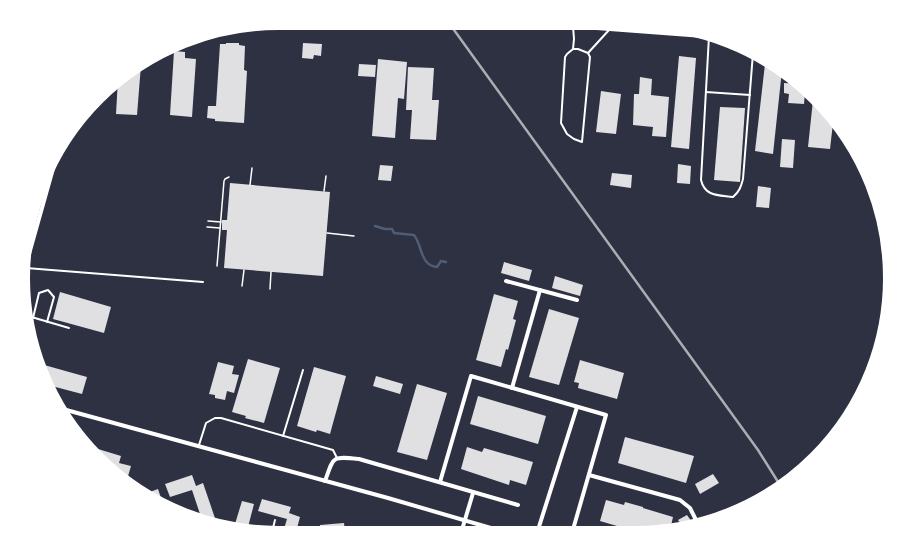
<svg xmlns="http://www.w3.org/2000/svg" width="913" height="556" font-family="'Public Sans',sans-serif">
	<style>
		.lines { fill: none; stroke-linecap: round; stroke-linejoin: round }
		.stream { stroke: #4f5d75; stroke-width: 2.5 }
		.building { fill: #e0e0e3 }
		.path { stroke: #fff; stroke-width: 1.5 }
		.service { stroke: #fff; stroke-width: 2 }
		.minor { stroke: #fff; stroke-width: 4 }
		.primary { stroke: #fff; stroke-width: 7 }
		.rail { stroke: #abadb3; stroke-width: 2.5 }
		.rim { fill: none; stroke: #fff; stroke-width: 2 }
	</style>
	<rect width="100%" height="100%" fill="#2d3142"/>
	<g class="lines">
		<path class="stream" d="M375,226l10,3h7l2,4 20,2c8,9 6,31 23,32l4,-6 5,1"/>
	</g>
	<g class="building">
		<polygon points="226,43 239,43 239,45 245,46 244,70 247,71 244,123 215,121 215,119 207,118 208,106 216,106 220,44 226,44"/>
		<polygon points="303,43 322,44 321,56 314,55 313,59 302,58"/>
		<polygon points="174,51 185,52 185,58 196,59 192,117 170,115"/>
		<polygon points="679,56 696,58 689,149 671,147"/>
		<polygon points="378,59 407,62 404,99 398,98 395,138 372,136"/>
		<polygon points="359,64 376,65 375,77 358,76"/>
		<polygon points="765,64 774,65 782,70 773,154 755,151"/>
		<polygon points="141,65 137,115 116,114 118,79 122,75"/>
		<polygon points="408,67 434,68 432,100 439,100 436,140 410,139 412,110 406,110"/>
		<polygon points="640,77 652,79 651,95 669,97 666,137 652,136 653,127 633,125 634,94 639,94"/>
		<polygon points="784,83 799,84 805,92 804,104 788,103 789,94 784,93"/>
		<polygon points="601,91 621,94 616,134 596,132"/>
		<polygon points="813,100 833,123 830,149 808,147"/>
		<polygon points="720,107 745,108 740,182 714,180"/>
		<polygon points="782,139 795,140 793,168 780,167"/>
		<polygon points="678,164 691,166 690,184 677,183"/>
		<polygon points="380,165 393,166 391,181 378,180"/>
		<polygon points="612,173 632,175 631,188 610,185"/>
		<polygon points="230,183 330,192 323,276 224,268 227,230 222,230 222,220 227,220"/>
		<polygon points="758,186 771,188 769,208 756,207"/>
		<polygon points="504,262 532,270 529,281 501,273"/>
		<polygon points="555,276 583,285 580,296 552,288"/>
		<polygon points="60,292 111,307 104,333 53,319"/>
		<polygon points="494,294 518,301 513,319 516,320 508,350 506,349 501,367 476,360"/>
		<polygon points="549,309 579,318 559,385 529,377"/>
		<polygon points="248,359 280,368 264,423 245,418 246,416 232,412"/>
		<polygon points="580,360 624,373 617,399 578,388 579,383 574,382"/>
		<polygon points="218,362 234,366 232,374 239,375 234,393 227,391 225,400 215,398 215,395 209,394"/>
		<polygon points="37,363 87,377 82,394 48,385"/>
		<polygon points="314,367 346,376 330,434 317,430 316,432 297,426"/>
		<polygon points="376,376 403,384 400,394 373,386"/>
		<polygon points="417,384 447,393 427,460 397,452"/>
		<polygon points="478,396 546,416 538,444 470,424"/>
		<polygon points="625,437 694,456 686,483 618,463"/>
		<polygon points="467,447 482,452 484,448 533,462 526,485 510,480 509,485 461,469"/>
		<polygon points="98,449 121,456 119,463 131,466 126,483 114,472 115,468 108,466 96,453"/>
		<polygon points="713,474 719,483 700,494 695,484"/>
		<polygon points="192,475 196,486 203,483 217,524 202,520 192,490 170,497 165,484"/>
		<polygon points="158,489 162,501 159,502 144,494"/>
		<polygon points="262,499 291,507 289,513 300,517 296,532 283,532 287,519 258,511"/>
		<polygon points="606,500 624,505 625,502 643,507 643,508 673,517 670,530 652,533 635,533 616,528 617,526 600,521"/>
		<polygon points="242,501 254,504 248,527 252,528 251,532 238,530 240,525 235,524"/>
		<polygon points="687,515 694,525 683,527 678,520"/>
		<polygon points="344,523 345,532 320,532 320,525"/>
		<polygon points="355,527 370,532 353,532"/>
	</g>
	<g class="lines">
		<g class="path">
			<polyline points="250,185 252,168"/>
			<polyline points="324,191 326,176"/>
			<polyline points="208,221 221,222"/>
			<polyline points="207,227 220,228"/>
			<polyline points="327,233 354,236"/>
			<polyline points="217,266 224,181 225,179 229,177"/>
			<polyline points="242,286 244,270"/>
			<polyline points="270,289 271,272"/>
		</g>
		<g class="service">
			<polyline points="646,29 647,24"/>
			<path d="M709,36l-8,144c4,17 18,15 32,17 7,-6 8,-11 10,-18l10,-126"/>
			<polyline points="573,49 578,49 588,53 590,57 582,142 574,139 567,134 561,123 565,57 567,54 573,49 574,39 573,26"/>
			<polyline points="588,53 609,30"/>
			<polyline points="706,92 750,95"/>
			<polyline points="31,222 37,223"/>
			<polyline points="26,268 203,282"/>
			<polyline points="28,316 69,328"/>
			<polyline points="33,318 39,293 48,290 54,297 47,322"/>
			<polyline points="283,436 303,370"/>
			<polyline points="199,445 206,423 215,418 221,418 333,450 337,458"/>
			<polyline points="272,532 275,520"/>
		</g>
		<g class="minor">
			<polyline points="22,279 58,151"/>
			<polyline points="506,281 577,300"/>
			<polyline points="512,388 540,290"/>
			<polyline points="59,408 388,498 508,533"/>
			<polyline points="589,475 680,500 690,508 698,524"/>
			<path d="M325,481c9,-25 7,-25 34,-22l159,46"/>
			<polyline points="440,482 471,376 606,415 572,533"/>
			<polyline points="461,533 473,493"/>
			<polyline points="537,533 577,407"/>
		</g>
		<polyline class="primary" points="563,24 710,35"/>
		<polyline class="rail" points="449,23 758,450 780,485"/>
	</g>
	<path d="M0 0H913V556H0ZM278 29H635A249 249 0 0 1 884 278V278A249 249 0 0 1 635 527H278A249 249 0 0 1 29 278V278A249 249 0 0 1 278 29Z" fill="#fff" fill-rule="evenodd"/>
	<path class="rim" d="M278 29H635A249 249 0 0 1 884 278V278A249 249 0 0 1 635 527H278A249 249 0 0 1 29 278V278A249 249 0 0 1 278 29Z"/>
</svg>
